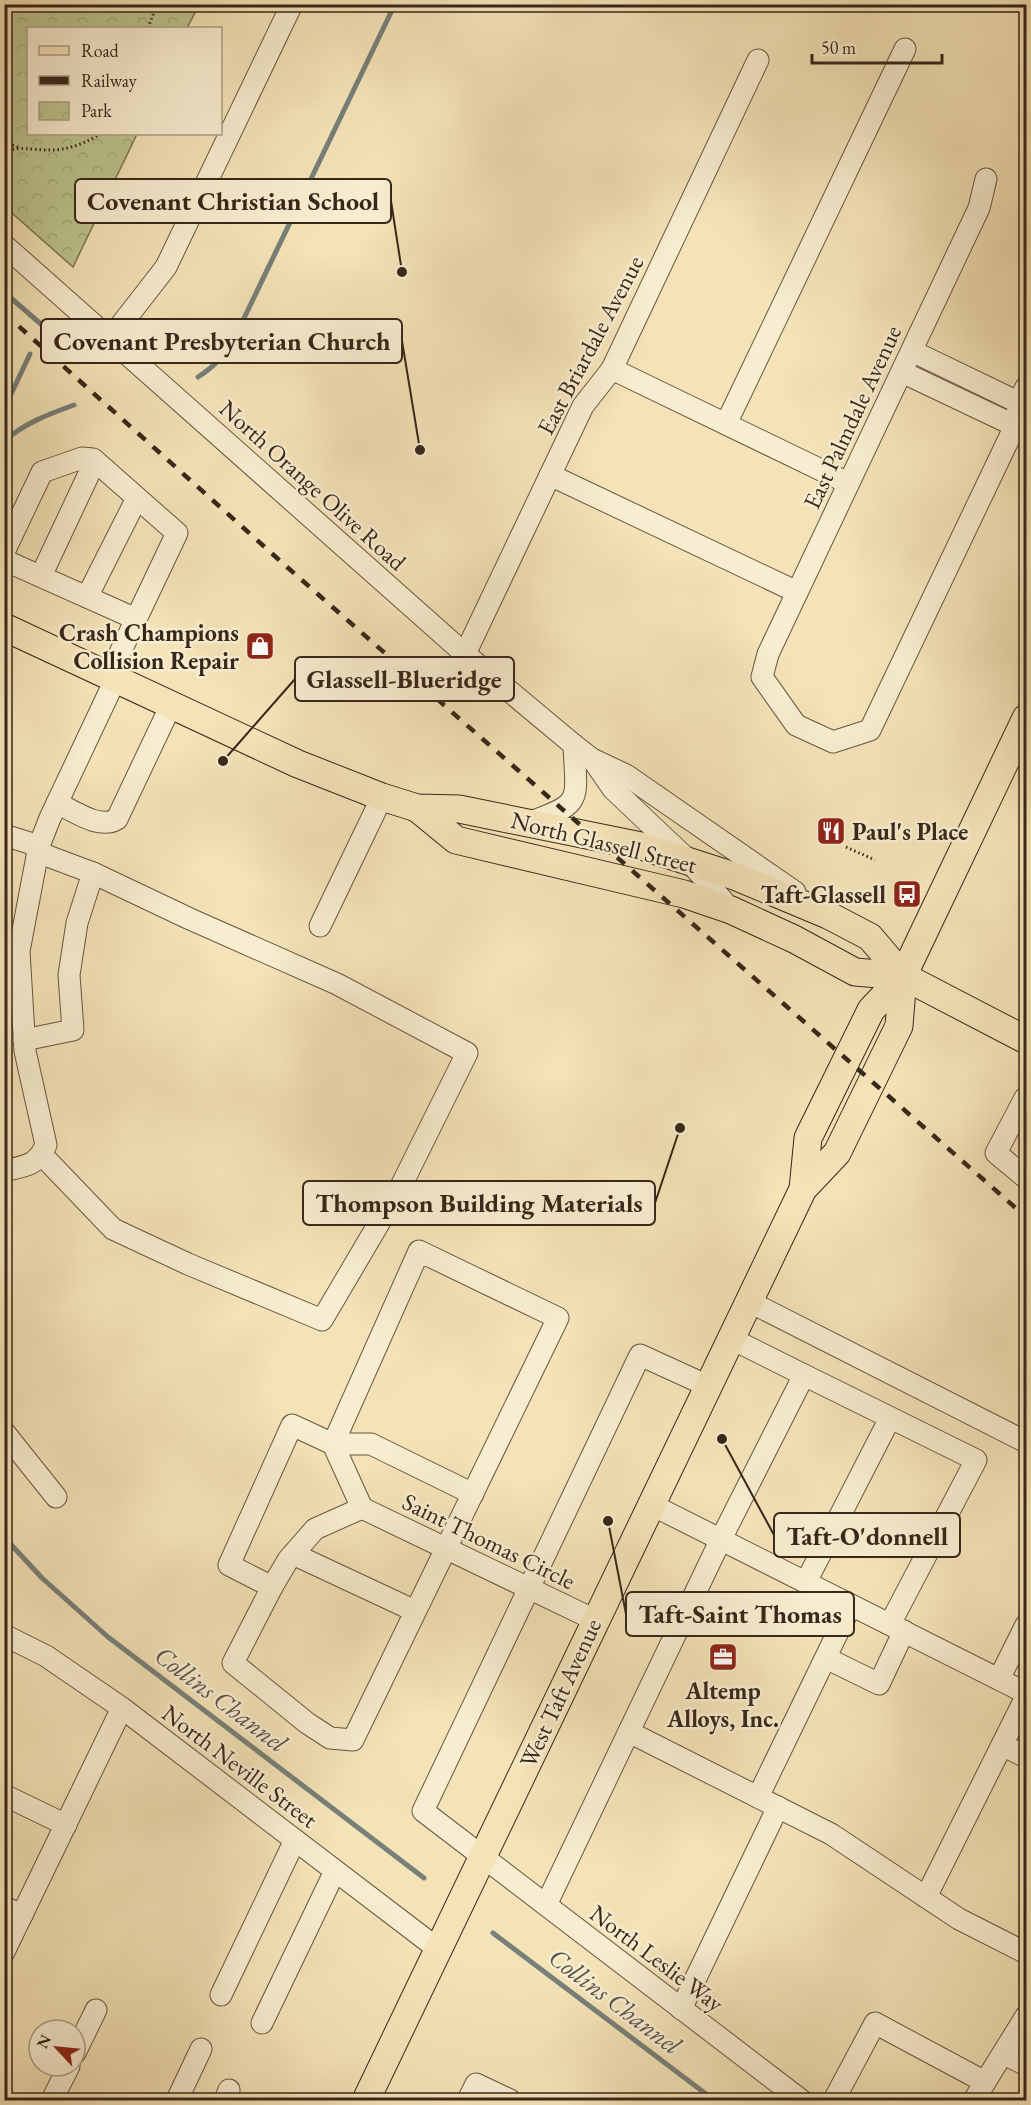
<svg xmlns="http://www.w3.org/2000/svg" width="1031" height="2105" font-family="'EB Garamond',serif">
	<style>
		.park { fill: url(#park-crowns); stroke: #7a7654; stroke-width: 1.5 }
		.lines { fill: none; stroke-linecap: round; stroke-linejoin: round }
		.stream { stroke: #778079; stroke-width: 5 }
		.minor-casing { stroke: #665641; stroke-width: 23 }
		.major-casing { stroke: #37271a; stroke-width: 29 }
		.path { stroke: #37271a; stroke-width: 3; stroke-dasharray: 1.5 3; stroke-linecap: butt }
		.minor { stroke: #f8edd0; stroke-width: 21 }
		.major { stroke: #f4e3b7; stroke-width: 27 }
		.rail { stroke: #37271a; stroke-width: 4.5; stroke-dasharray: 10 10; stroke-linecap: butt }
		.labels { text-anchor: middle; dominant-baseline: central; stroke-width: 5; stroke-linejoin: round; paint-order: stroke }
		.street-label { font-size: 24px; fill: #37271a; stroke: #f8edd0 }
		.poi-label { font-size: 24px; font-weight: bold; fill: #37271a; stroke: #f8edd0; text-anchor: end }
		.water-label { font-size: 26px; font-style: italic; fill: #57534a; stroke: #f8edd0 }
		.leader { fill: none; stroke: #37271a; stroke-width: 2 }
		.callout-dot { fill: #37271a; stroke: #f8edd0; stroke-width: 2 }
		.callout { fill: #f8edd0; stroke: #37271a; stroke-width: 2 }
		.callout-label { font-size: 26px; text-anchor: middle; font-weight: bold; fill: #37271a }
	</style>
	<defs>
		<pattern id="park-crowns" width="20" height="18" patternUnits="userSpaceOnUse" patternTransform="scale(1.5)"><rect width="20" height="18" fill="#bcc48e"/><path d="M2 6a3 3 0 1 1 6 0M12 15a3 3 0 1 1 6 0" fill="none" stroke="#a2a87a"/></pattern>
	</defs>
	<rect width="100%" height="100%" fill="#f4e3b7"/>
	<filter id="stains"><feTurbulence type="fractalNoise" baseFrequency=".00333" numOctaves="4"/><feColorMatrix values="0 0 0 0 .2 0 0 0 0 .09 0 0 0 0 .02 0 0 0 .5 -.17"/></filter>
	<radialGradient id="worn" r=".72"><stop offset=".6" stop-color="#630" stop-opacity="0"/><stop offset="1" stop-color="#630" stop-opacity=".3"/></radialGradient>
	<polygon class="park" points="5,4 199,5 187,28 28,28 28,134 137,134 73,267 5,207"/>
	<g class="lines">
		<g class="stream">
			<polyline points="4,292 50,332 47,335"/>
			<path d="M198,377c17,-11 26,-21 36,-38l161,-335"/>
			<polyline points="4,409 30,354"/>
			<path d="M4,441c21,-18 45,-27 70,-36"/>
			<polyline points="4,1537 42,1578 108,1637 424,1878"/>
			<polyline points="493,1933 714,2100"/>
		</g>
		<g class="minor-casing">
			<g id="minor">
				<polyline points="986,179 979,208 768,654 762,677 796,725 833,742 870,730 1015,426 1019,402 1026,387"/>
				<polyline points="4,245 465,654 574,745 592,759 626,775 795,892"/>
				<polyline points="110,339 166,267 292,4"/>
				<polyline points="912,351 1026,406"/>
				<polyline points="612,369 848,483"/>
				<polyline points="902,372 1026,431"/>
				<polyline points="726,424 905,49"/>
				<polyline points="550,475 797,592"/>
				<polyline points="4,552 42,472 82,458 93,459 177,533 109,676"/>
				<polyline points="4,560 136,619"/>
				<polyline points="41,576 95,461"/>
				<polyline points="87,597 137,498"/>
				<polyline points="465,654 583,406 612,369 758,60"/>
				<polyline points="593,760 613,789 688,860 731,910"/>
				<path d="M57,803c17,8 43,27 60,16l54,-114"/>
				<path d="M528,823c57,-20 48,-22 46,-78"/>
				<polyline points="4,835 39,846"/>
				<polyline points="320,926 382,797"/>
				<polyline points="24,1040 73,1030 69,975 77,923 93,873 37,852"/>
				<polyline points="1025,1098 996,1153 1026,1178"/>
				<polyline points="42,1155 113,1229 188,1264 322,1320 402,1184 467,1053 337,984 190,919 93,873"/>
				<path d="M4,1171c21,-5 33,-5 42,-26l-21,-94 -6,-100 20,-105 11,-28 66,-140"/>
				<polygon points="419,1251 558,1318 353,1740 330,1738 307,1723 233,1663 272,1587 229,1565 292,1425 333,1444"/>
				<polyline points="748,1301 1026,1442"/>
				<polyline points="730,1338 804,1375"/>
				<polyline points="708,1386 640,1355 423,1811 801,2100"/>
				<polyline points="4,1432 56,1497"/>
				<polyline points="650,1504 1026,1693"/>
				<polyline points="362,1508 595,1620"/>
				<polyline points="362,1508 333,1444 371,1444 473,1494"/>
				<polyline points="293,1554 415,1611"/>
				<polyline points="806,1582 890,1418"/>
				<polyline points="272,1587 288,1560 315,1529 362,1508"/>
				<polyline points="4,1635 46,1656 122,1708 438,1949"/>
				<polyline points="826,1658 879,1684 904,1631"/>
				<polyline points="999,1679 1026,1625"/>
				<polyline points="629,1732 831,1834 959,1919 1026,1953"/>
				<polyline points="1002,1745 1026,1757"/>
				<polyline points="4,1795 66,1825"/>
				<polyline points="758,1797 851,1605"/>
				<polyline points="926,1897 1026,1697"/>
				<polyline points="546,1905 721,1539 804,1375 976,1460 890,1624"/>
				<polyline points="4,1907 22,1915"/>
				<polyline points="4,1952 122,1708"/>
				<polyline points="221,1995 295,1840"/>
				<polyline points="681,2009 778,1807"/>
				<polyline points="262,2023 335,1871"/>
				<polyline points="75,2053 96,2010"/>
				<polyline points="1004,2054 1026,2065"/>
				<polyline points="52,2100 69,2066"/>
				<polyline points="177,2100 201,2049"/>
				<polyline points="225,2100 229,2090"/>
				<polyline points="468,2100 476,2084 510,2100"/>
				<polyline points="834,2100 875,2023 985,2082"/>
				<polyline points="974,2100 1026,2016"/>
			</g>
		</g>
		<g class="major-casing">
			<g id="major">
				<polyline points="4,627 298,764 382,797 417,808 459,809 641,846 737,877 828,915 870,937 903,976 1026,1040"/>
				<polyline points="417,808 456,840 684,894 731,910 794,939 855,972 903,976"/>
				<polyline points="803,1189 808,1138 871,1010 903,976 1026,718"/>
				<polyline points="366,2100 803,1189 837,1153 899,1026 903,976"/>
			</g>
		</g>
		<g class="path">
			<polyline points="148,28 157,4"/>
			<polyline points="4,142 20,148"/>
			<path d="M4,152c15,-7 32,-1 47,-2 17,0 35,-7 49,-16"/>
			<polyline points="846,847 875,860"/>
		</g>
		<use href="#minor" class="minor"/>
		<use href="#major" class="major"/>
		<polyline class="rail" points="4,313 287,567 1026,1217"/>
	</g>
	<defs>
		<g id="shop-square" transform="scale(1.5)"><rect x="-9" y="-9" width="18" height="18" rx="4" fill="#8f2418" stroke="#f8edd0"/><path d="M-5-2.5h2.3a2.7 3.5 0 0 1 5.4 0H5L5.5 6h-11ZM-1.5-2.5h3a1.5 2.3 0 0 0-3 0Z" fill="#fff"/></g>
		<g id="restaurant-square" transform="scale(1.5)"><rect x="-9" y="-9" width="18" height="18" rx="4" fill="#8f2418" stroke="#f8edd0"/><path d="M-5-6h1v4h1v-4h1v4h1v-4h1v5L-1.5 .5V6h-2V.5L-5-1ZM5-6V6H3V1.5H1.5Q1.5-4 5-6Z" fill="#fff"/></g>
		<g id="bus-square" transform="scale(1.5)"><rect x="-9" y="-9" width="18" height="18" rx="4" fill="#8f2418" stroke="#f8edd0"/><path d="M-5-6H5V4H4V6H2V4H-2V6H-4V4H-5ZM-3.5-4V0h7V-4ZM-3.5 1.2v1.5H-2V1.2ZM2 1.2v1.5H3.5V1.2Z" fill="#fff"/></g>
		<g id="office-square" transform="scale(1.5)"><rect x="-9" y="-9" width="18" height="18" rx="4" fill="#8f2418" stroke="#f8edd0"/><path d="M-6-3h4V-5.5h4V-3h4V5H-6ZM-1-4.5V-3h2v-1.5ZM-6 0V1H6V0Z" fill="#fff"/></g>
	</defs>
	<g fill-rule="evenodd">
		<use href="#shop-square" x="260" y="646"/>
		<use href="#restaurant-square" x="831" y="831"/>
		<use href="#bus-square" x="907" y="894"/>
		<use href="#office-square" x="723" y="1657"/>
	</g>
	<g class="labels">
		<g class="street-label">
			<text transform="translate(590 345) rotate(-62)">East Briardale Avenue</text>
			<text transform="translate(852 417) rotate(-65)">East Palmdale Avenue</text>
			<text transform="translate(313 485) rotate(42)">North Orange Olive Road</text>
			<text transform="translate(604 842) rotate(14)">North Glassell Street</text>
			<text transform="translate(489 1541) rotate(26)">Saint Thomas Circle</text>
			<text transform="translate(560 1693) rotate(-65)">West Taft Avenue</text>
			<text transform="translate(240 1766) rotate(37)">North Neville Street</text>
			<text transform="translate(657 1958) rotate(37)">North Leslie Way</text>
		</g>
		<g class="poi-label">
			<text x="239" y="632">Crash Champions<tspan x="239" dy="28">Collision Repair</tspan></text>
			<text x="852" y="831" text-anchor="start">Paul's Place</text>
			<text x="886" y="894">Taft-Glassell</text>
			<text x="723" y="1690" text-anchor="middle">Altemp<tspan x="723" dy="28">Alloys, Inc.</tspan></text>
		</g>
		<g class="water-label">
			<text transform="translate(221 1699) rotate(37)">Collins Channel</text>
			<text transform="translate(615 2001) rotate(37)">Collins Channel</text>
		</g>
	</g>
	<path class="leader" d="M402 272L391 201M420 450L402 341M223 761L295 679M680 1128L655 1203M722 1439L774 1535M608 1521L626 1614"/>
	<g class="callout-dot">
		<circle cx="402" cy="272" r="6"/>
		<circle cx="420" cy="450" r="6"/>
		<circle cx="223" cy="761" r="6"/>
		<circle cx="680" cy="1128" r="6"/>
		<circle cx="722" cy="1439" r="6"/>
		<circle cx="608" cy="1521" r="6"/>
	</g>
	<g class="callout">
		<rect x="75" y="179" width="316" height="44" rx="6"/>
		<rect x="41" y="319" width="361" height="44" rx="6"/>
		<rect x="295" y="657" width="219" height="44" rx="6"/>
		<rect x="303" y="1181" width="352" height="44" rx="6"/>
		<rect x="774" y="1513" width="186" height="44" rx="6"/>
		<rect x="626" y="1592" width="228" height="44" rx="6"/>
	</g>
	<g class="callout-label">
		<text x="233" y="210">Covenant Christian School</text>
		<text x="222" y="350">Covenant Presbyterian Church</text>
		<text x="404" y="688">Glassell-Blueridge</text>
		<text x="479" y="1212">Thompson Building Materials</text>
		<text x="867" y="1545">Taft-O'donnell</text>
		<text x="740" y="1623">Taft-Saint Thomas</text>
	</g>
	<rect width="1031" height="2105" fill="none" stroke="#f4e3b7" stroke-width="24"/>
	<rect x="6" y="6" width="1019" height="2093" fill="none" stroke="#37271a" stroke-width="3"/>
	<rect x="12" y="12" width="1007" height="2081" fill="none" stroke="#37271a" stroke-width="1.5"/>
	<rect x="27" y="27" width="195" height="108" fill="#f8edd0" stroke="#ab9e87" stroke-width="1.5"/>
	<rect x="39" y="46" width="30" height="9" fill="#f4e3b7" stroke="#ab9e87" stroke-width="1.5"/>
	<text x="81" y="57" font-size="18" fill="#37271a">Road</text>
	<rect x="39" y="76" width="30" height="9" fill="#37271a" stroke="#ab9e87" stroke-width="1.5"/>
	<text x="81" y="87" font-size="18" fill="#37271a">Railway</text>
	<rect x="39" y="102" width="30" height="18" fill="url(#park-crowns)" stroke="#ab9e87" stroke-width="1.5"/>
	<text x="81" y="117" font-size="18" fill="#37271a">Park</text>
	<g transform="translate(57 2048) rotate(296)"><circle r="28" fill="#f8edd0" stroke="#ab9e87" stroke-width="1.5"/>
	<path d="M0-4.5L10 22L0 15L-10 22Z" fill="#8f2418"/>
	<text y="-9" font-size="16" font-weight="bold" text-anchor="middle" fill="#37271a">N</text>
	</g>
	<path d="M812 54v9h130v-9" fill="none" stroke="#37271a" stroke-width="3"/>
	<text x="821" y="54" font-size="18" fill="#37271a" stroke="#f8edd0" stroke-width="4.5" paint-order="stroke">50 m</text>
	<rect width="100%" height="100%" filter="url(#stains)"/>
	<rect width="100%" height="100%" fill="url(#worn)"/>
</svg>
